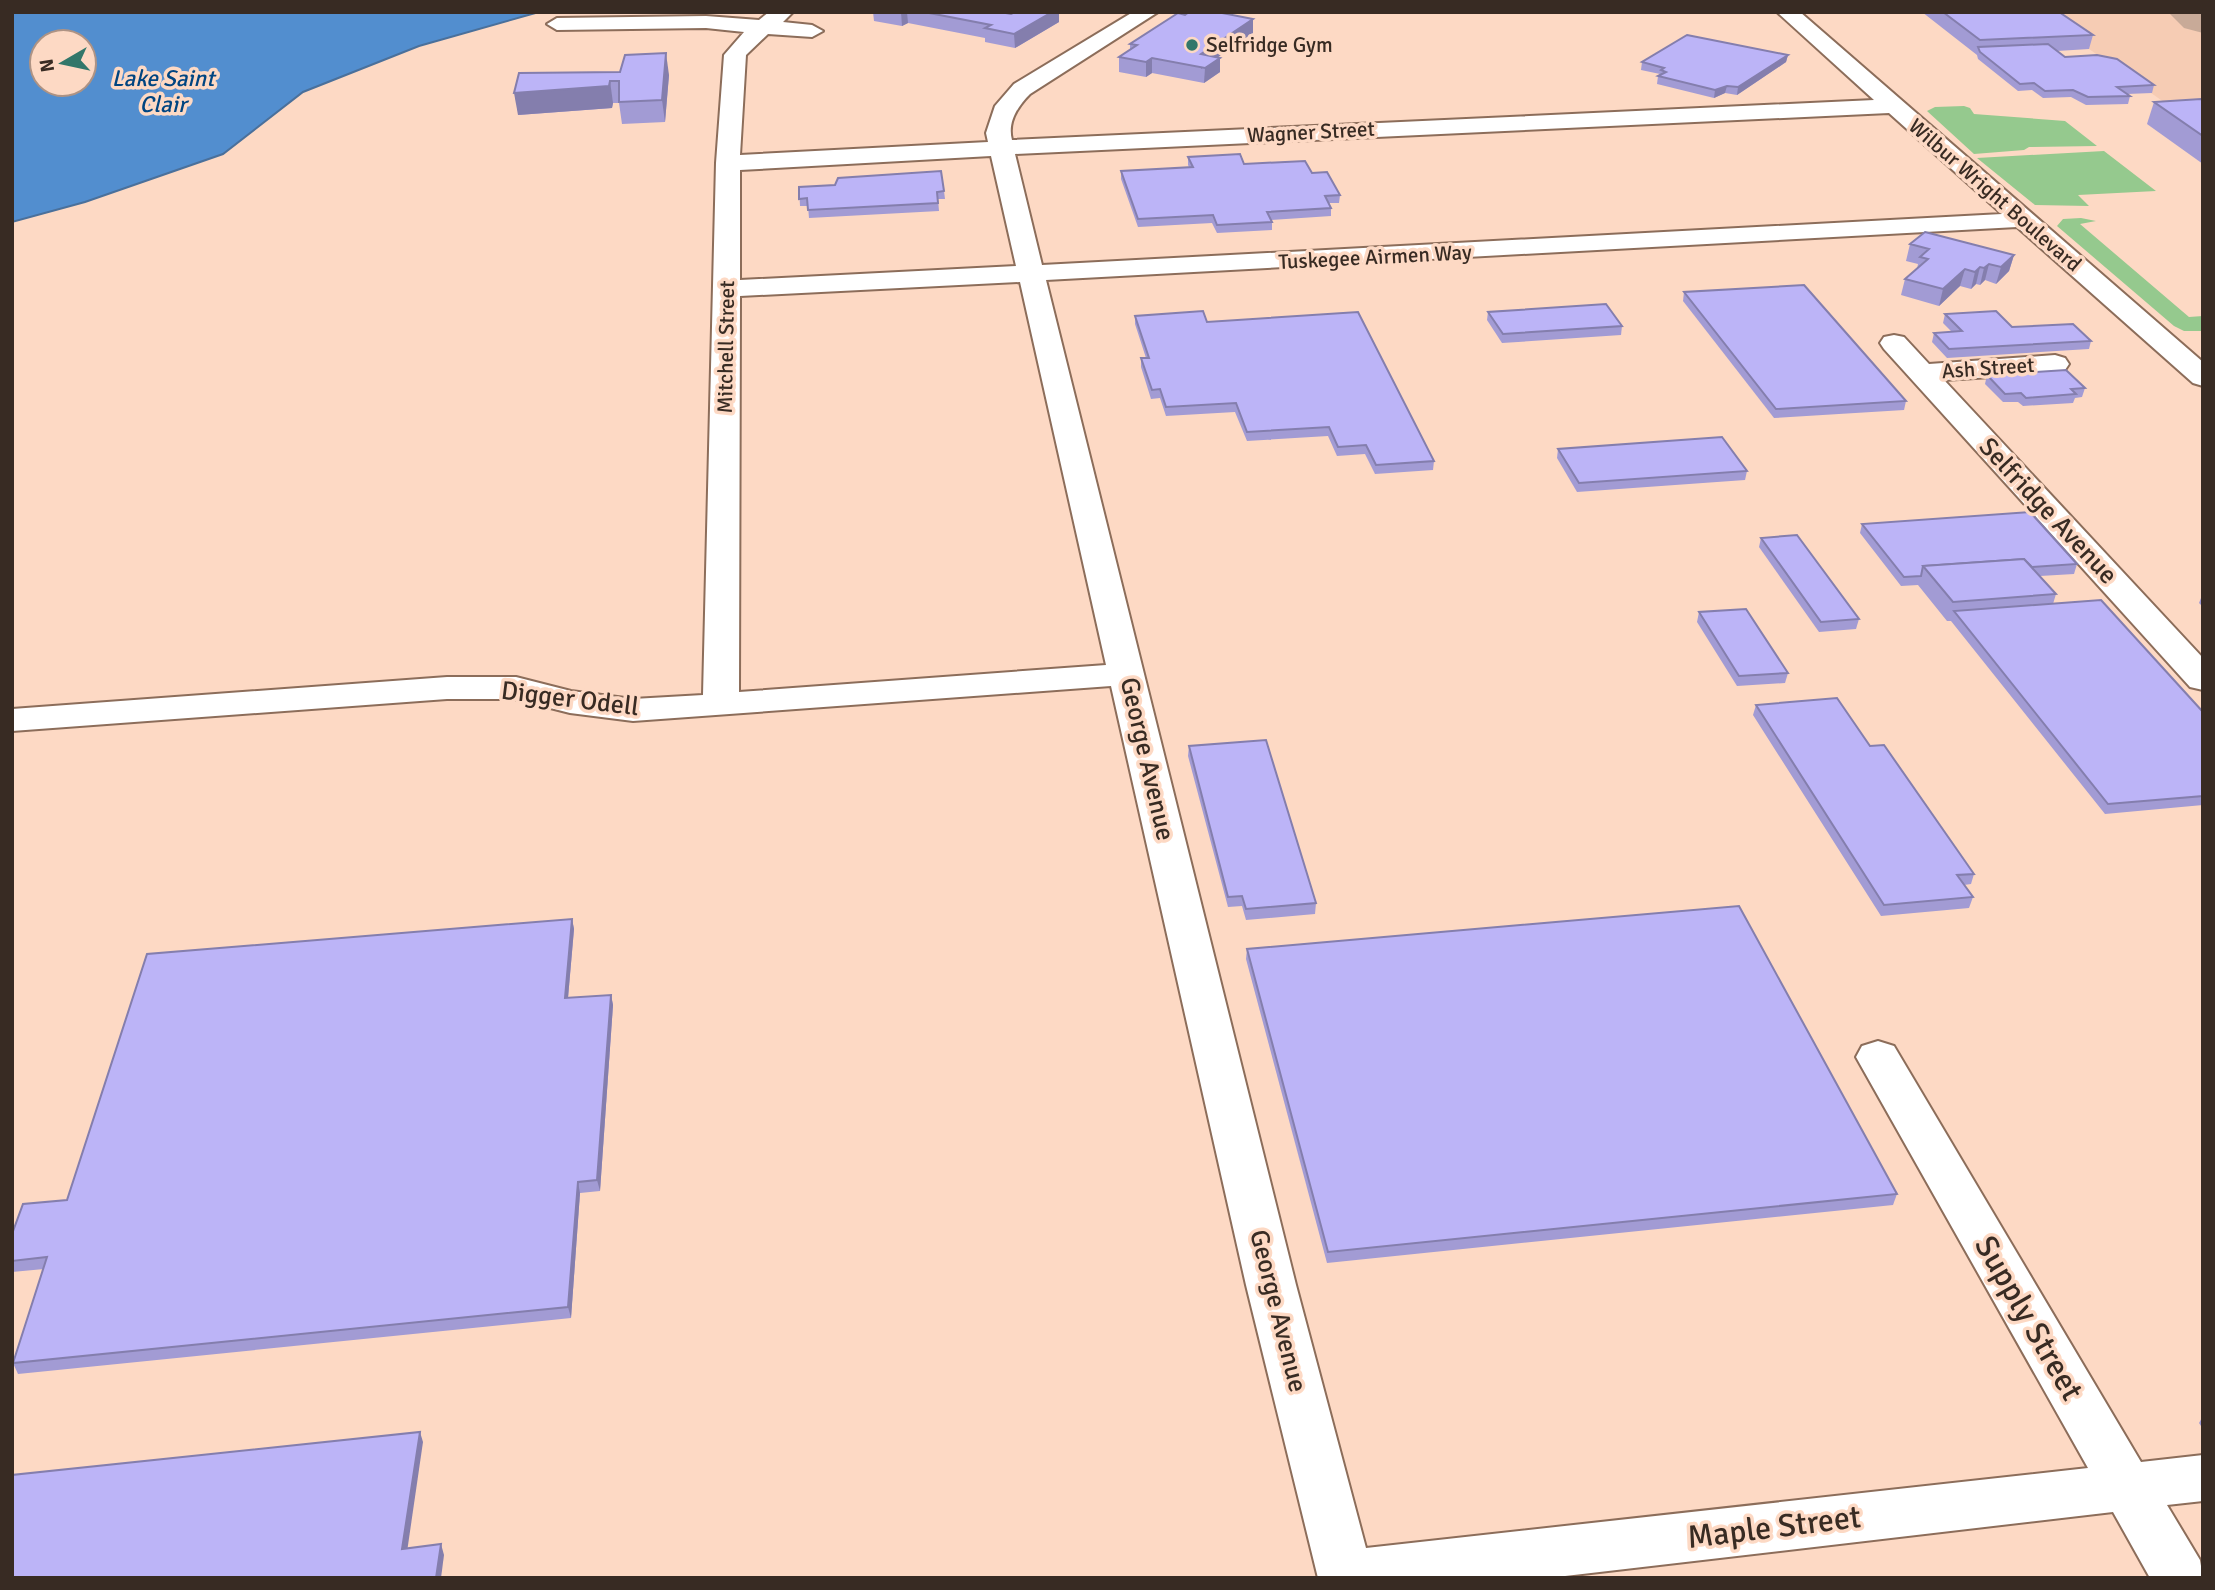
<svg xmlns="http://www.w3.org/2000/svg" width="2215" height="1590" font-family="Signika,sans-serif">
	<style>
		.built { fill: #f6ccb4 }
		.green { fill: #95c98e }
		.water { fill: #528ecf; stroke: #4a709b; stroke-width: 2; fill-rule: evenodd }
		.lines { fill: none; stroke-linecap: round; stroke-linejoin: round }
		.taxiway { fill: #c8aa98; fill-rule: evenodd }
		.minor-casing { stroke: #8c6d5a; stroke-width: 4 }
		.minor { fill: #fff; fill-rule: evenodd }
		.wall { fill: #a29bd4 }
		.shaded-wall { fill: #847ead }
		.building { fill: #bcb4f7; stroke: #847ead; stroke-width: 2 }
		.poi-dot { fill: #32776a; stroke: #fdd9c4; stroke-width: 2.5 }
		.labels { text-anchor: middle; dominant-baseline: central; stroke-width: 7; stroke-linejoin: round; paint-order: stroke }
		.far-poi-label { font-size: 21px; fill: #382b23; stroke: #fdd9c4; text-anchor: start }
		.far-street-label { font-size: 21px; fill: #382b23; stroke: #fdd9c4 }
		.far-water-label { font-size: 23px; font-style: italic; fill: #004581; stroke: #fdd9c4 }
		.street-label { font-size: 26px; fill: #382b23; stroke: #fdd9c4 }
		.near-street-label { font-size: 32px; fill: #382b23; stroke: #fdd9c4 }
	</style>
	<rect width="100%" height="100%" fill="#fdd9c4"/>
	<polygon class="built" points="2037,12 2203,12 2203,127 2192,122"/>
	<g class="green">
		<polygon points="1964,106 1970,108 1974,114 2065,121 2097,146 2029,147 2024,150 1974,154 1927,111 1935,107"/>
		<polygon points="2104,151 2156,191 2078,195 2089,206 2035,205 1977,158"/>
		<polygon points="2081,218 2096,221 2080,224 2189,317 2203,316 2203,331 2184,331 2174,326 2057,226 2063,219"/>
	</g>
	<path class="water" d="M12,12h527l-120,34 -116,46 -80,62 -138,48 -73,20zM42,42h42v42h-42z"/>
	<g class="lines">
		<polygon class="taxiway" points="2168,12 2203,12 2203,33 2184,28"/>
		<g class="minor-casing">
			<g id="minor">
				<path d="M769,12h24l-10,10 29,3 11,6 -11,6 -44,-3 -22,21 -6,100 248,-13 -2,-9 9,-27 19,-22 119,-72h25l-128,82c-12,12 -23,28 -18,46l862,-40 -97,-88h23l403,350v24l-10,-3 -176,-156 -971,53 250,1005 70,263 722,-80 -232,-411 6,-11 16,-5 16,5 247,416 62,-7v46l-36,4 33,55 3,18h-53l-37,-66 -565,66h-230l-72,-293 -135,-599 -478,35 -63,-8 -55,-14h-68l-435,32v-22l435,-32h69l55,14 62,8 70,-4 13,-532 8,-108 20,-23 -38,-4 -149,2 -10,-6 10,-6 149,-2 53,4zM1889,113l113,101 -960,51 -27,-111zM991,156l25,110 -276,14v-110zM1020,282l86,383 -367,27 1,-396z"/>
				<polygon points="1894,335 1904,337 1929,364 2055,355 2065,358 2069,364 2065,370 2055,373 1944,380 2203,658 2203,690 2190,687 1884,349 1880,343 1884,337"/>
			</g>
		</g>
		<use href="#minor" class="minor"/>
	</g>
	<g class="wall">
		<polygon points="873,12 1000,12 1059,22 1015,48 985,42 985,38 908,23 902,26 874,21"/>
		<polygon points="1922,12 2059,12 2093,35 2089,49 2057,51 2065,57 2154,85 2152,93 2127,94 2130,96 2128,104 2086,105 2071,97 2043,98 2032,90 2018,91 1978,59 1977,55"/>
		<polygon points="1185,15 1253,19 1253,33 1217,57 1220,58 1220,72 1204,83 1152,73 1146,77 1119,72 1119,57 1130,50 1130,44"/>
		<polygon points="1788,55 1786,62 1737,95 1725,93 1714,98 1657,84 1658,76 1660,74 1641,70 1642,62"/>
		<polygon points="620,72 669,75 665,122 622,124 619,103 613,103 612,108 518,115"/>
		<polygon points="2203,100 2203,164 2147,124 2154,102"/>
		<polygon points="1188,157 1312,173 1340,195 1339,203 1329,203 1331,208 1331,216 1271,220 1272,222 1272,230 1217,233 1212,223 1138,227 1121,179 1121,171 1189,167 1188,165"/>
		<polygon points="799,187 944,191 945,199 938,199 939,211 809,218 808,206 800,206"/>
		<polygon points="1910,244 2014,255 2009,271 1996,284 1985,280 1980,285 1976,284 1971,289 1960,286 1939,306 1901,295 1905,279 1917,269 1918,264 1906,261"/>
		<polygon points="1684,292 1906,401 1904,410 1774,418 1683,301"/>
		<polygon points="1488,312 1622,326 1621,335 1502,343 1487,320"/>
		<polygon points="1945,314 2012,327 2091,341 2089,349 1947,358 1932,342 1934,333 1952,332 1943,323"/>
		<polygon points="1135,316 1207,322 1434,461 1433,470 1375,474 1365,454 1337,456 1328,436 1247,441 1235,412 1166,416 1160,398 1151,399 1141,367 1141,358 1146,358 1135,324"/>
		<polygon points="1987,375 2085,388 2082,397 2075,398 2073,403 2023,406 2018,402 2003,402 1985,384"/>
		<polygon points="1558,449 1747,471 1745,480 1577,492 1557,458"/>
		<polygon points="1862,524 2077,564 2074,574 2040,576 2056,594 2053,604 2203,712 2203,805 2105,814 1951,621 1947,621 1918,585 1901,586 1860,533"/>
		<polygon points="1761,538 1859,619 1856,629 1819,632 1759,547"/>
		<polygon points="2203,593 2203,607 2199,603"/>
		<polygon points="1699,612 1788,673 1785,683 1737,686 1697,622"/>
		<polygon points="1756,705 1870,746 1974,874 1971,884 1964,885 1973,897 1969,908 1881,916 1753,715"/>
		<polygon points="1189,746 1316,903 1315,914 1246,920 1242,906 1228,907 1188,756"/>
		<polygon points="572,919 574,929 568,998 611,995 613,1005 600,1191 580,1193 571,1318 18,1374 13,1363 44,1269 12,1272 12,1234 67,1200"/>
		<polygon points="1247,949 1897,1194 1893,1205 1327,1263 1246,959"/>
		<polygon points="2203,1416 2203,1429 2199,1423"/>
	</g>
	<g class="shaded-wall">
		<polygon points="901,12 907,12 908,23 902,26"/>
		<polygon points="1052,12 1059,12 1059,22 1015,48 1014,34"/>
		<polygon points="1253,19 1253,33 1201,69 1201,54"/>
		<polygon points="666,53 669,75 665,122 662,100"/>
		<polygon points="1788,55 1786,62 1737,95 1738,87"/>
		<polygon points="1152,58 1152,73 1146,77 1146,62"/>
		<polygon points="1220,58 1220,72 1204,83 1205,68"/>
		<polygon points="610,81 613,103 612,108 518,115 514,93"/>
		<polygon points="1727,86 1725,93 1714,98 1715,90"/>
		<polygon points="2014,255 2009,271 1996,284 2001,267"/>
		<polygon points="1989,264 1985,280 1980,285 1984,268"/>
		<polygon points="1980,267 1976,284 1971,289 1975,272"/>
		<polygon points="1965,269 1960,286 1939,306 1943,289"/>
		<polygon points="572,919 574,929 567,1009 565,998"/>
		<polygon points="611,995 613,1005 600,1191 597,1180"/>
		<polygon points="578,1182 580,1193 571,1318 568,1307"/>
		<polygon points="420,1432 423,1442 406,1559 402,1549"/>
		<polygon points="441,1544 444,1555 441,1578 436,1578"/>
	</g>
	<g class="building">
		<polygon points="924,12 1000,12 1011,14 1015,12 1052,12 1014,34 985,28 991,25"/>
		<polygon points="1189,12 1217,12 1253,19 1201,54 1220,58 1205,68 1152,58 1146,62 1119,57 1137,45 1130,44 1178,13 1185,15"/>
		<polygon points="1943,12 2059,12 2093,35 1980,40"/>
		<polygon points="1687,35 1788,55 1738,87 1727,86 1715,90 1658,76 1666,72 1661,70 1664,68 1642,62"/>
		<polygon points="2048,44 2065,57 2097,55 2117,59 2154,85 2117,87 2130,96 2088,97 2073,90 2045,91 2034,83 2020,84 1980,52 1978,47"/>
		<polygon points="666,53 662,100 619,102 619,81 610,81 609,86 514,93 519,73 620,72 625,55"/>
		<polygon points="2201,99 2203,100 2203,136 2154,102"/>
		<polygon points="1240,154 1244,164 1305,161 1312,173 1327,172 1340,195 1325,196 1331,208 1267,212 1272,222 1217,225 1213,215 1138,219 1121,171 1193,167 1188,157"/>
		<polygon points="941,171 944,191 937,192 938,203 808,210 807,198 799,199 799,187 835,185 838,178"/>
		<polygon points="1925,232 2014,255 2001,267 1989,264 1984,268 1980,267 1975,272 1965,269 1943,289 1905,279 1928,259 1920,257 1929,249 1910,244"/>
		<polygon points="1804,285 1906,401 1776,409 1684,292"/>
		<polygon points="1606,304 1622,326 1503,334 1488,312"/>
		<polygon points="1203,311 1207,322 1358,312 1434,461 1376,465 1366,445 1338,447 1329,427 1247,432 1236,403 1166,407 1160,389 1152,390 1141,358 1149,358 1135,316"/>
		<polygon points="1996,311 2012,327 2073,324 2091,341 1949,349 1934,333 1962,331 1945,314"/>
		<polygon points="2066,370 2085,388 2071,389 2076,394 2026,398 2021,393 2005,394 1987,375"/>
		<polygon points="1722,437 1747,471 1579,483 1558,449"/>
		<polygon points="2030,512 2077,564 2032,567 2024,559 1923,566 1921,576 1904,577 1862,524"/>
		<polygon points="1797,535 1859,619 1821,622 1761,538"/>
		<polygon points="2024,559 2056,594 1953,602 1923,566"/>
		<polygon points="2101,600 2203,712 2203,796 2108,804 1954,611"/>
		<polygon points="1746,609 1788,673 1739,676 1699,612"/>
		<polygon points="1837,698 1870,746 1884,745 1974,874 1957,875 1973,897 1884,905 1756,705"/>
		<polygon points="1266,740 1316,903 1246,909 1242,896 1228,897 1189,746"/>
		<polygon points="1739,906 1897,1194 1328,1252 1247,949"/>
		<polygon points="572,919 565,998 611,995 597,1180 578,1182 568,1307 13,1363 47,1257 12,1261 12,1234 23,1204 67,1200 147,954"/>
		<polygon points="420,1432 402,1549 441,1544 436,1578 12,1578 12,1475"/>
	</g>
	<circle class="poi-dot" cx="1192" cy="45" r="7"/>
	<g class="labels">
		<g class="far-poi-label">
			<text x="1206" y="45">Selfridge Gym</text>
		</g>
		<g class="far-street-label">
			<text transform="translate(1311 132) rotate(-3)">Wagner Street</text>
			<text transform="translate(1995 195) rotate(41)">Wilbur Wright Boulevard</text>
			<text transform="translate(1375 257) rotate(-3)">Tuskegee Airmen Way</text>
			<text transform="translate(726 347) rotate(-89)">Mitchell Street</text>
			<text transform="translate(1988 368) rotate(-4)">Ash Street</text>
		</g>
		<g class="far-water-label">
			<text x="163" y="78">Lake Saint<tspan x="163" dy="26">Clair</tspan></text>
		</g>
		<g class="street-label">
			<text transform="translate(2048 511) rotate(47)">Selfridge Avenue</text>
			<text transform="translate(570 699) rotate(7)">Digger Odell</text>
			<text transform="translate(1147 759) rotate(77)">George Avenue</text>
			<text transform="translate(1278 1311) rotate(76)">George Avenue</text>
		</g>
		<g class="near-street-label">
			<text transform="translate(2029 1318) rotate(60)">Supply Street</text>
			<text transform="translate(1774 1527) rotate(-7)">Maple Street</text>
		</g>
	</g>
	<rect width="2215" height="1590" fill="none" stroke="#382b23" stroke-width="28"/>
	<g transform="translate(63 63) rotate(261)"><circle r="33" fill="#fdd9c4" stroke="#ae9384" stroke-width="2"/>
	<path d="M0-5L12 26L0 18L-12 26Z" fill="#32776a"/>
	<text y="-10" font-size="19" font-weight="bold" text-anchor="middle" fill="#382b23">N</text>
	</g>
</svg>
